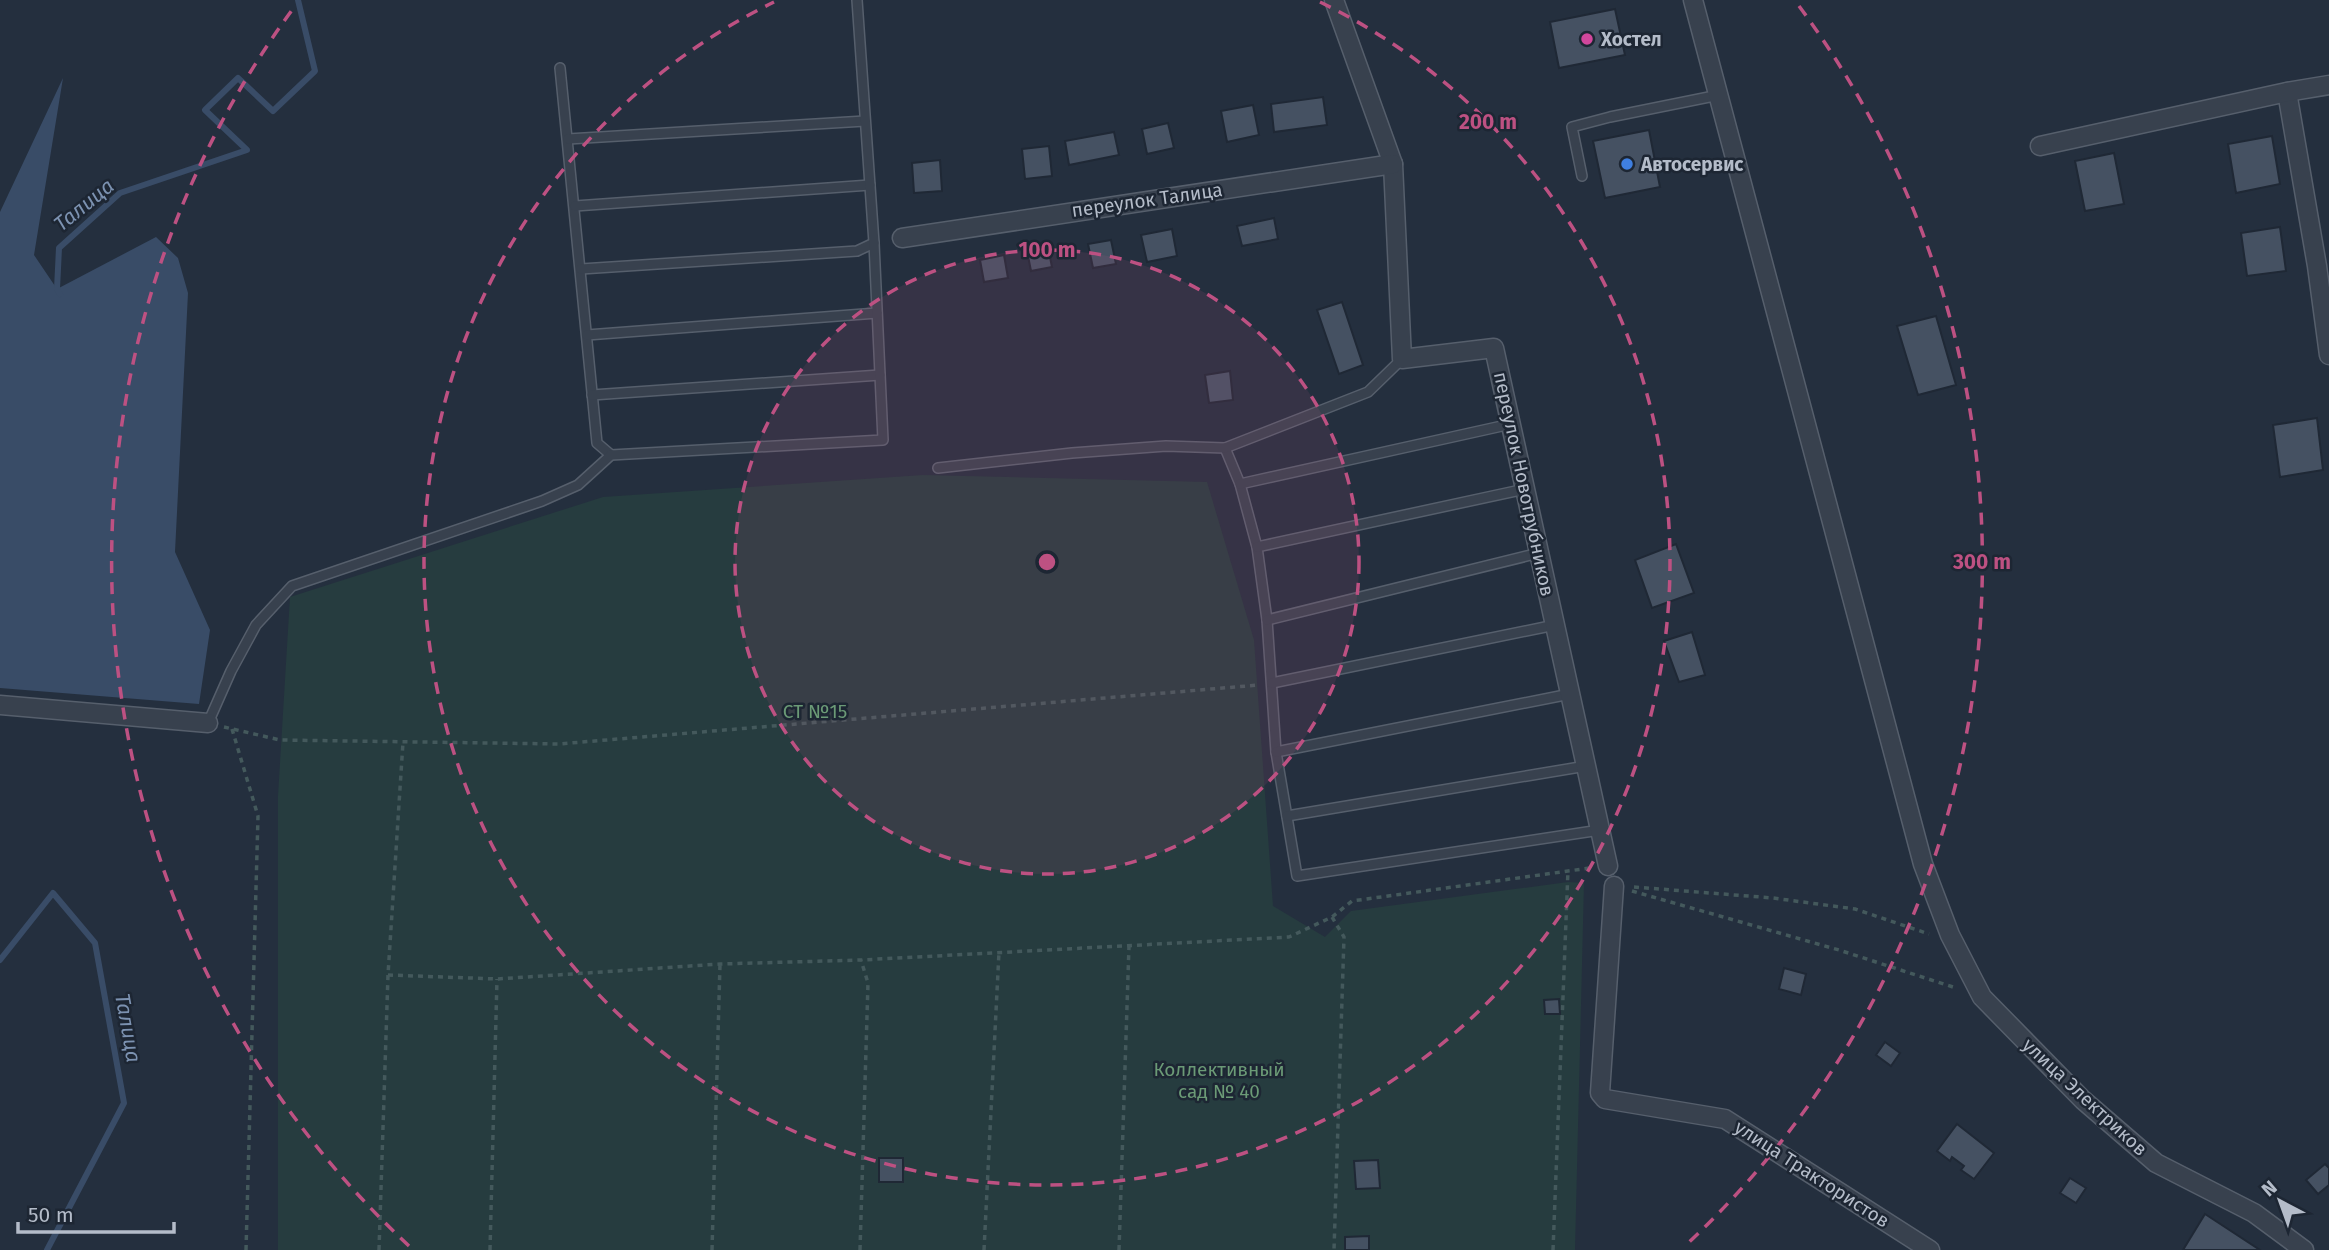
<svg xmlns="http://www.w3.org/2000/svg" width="2329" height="1250" font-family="'Fira Sans',sans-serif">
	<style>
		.green { fill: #263c3f }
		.water { fill: #394c67 }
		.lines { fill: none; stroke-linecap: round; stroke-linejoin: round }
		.stream { stroke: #394c67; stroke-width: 6 }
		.building { fill: #455162; stroke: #1f2835; stroke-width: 2 }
		.service-casing { stroke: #565f6c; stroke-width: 12 }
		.minor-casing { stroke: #565f6c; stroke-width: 21 }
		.path { stroke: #44595c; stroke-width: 3.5; stroke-dasharray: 5 5; stroke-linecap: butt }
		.service { stroke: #38414e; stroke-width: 9 }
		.minor { stroke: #38414e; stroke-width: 18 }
		.ring { fill: none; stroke: #bd5182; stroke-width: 3.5; stroke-dasharray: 12 9 }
		.hotel-dot { fill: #d1479c; stroke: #1d2633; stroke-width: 2.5 }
		.shop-dot { fill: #3f7fe0; stroke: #1d2633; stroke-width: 2.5 }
		.labels { text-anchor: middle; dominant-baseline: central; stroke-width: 5; stroke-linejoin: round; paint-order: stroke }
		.poi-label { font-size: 19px; font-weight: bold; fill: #b4bcc9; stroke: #1d2633; text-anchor: start }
		.street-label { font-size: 19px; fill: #b4bcc9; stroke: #1d2633 }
		.park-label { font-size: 19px; fill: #6b9a76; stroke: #1d2633 }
		.water-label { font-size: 21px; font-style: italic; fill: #7c92b1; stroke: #1d2633 }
		.centre { fill: #bd5182; stroke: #1d2633; stroke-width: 3.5 }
		.ring-label { font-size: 21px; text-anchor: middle; font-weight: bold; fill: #bd5182; stroke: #1d2633; stroke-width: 5; stroke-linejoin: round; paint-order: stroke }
	</style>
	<rect width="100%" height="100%" fill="#242f3e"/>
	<polygon class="green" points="923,475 1207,482 1254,640 1273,906 1325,937 1351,911 1568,882 1584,883 1575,1250 278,1250 278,796 290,597 603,497"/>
	<polygon class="water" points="63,78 34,255 57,289 156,237 178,258 188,293 175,552 210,630 199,704 0,688 0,212"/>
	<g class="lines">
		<g class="stream">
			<polyline points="60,294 57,289 59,248 120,193 247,150 205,110 238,78 273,111 315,71 298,0"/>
			<polyline points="0,960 53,893 95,943 124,1103 47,1250"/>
		</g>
	</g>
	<g class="building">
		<polygon points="1615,9 1625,55 1559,68 1550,22"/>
		<polygon points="1323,97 1327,125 1274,132 1271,104"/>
		<polygon points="1253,105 1259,135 1227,142 1221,111"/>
		<polygon points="1168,123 1174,148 1147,154 1142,129"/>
		<polygon points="1649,130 1660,187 1605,198 1593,141"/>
		<polygon points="1114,132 1119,155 1069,165 1065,141"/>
		<polygon points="2272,136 2280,184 2236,193 2228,144"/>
		<polygon points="1049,146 1052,176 1025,179 1022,149"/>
		<polygon points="2114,153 2124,204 2085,211 2075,161"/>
		<polygon points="940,160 942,191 914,193 912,163"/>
		<polygon points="1274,218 1278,239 1242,246 1237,226"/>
		<polygon points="2280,227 2286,271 2247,276 2241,233"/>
		<polygon points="1172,229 1177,256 1147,262 1141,235"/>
		<polygon points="1111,240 1116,264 1093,268 1088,244"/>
		<polygon points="1048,247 1052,267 1031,271 1027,251"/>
		<polygon points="1004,255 1008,278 984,282 980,260"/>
		<polygon points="1342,302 1363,365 1339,374 1317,310"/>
		<polygon points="1936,316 1956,385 1918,395 1897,326"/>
		<polygon points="1230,371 1233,400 1209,403 1205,375"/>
		<polygon points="2317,418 2323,470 2280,477 2273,425"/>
		<polygon points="1676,544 1694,593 1652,608 1635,560"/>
		<polygon points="1692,632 1705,675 1679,682 1664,641"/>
		<polygon points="1784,968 1806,974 1801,995 1779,989"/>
		<polygon points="1559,999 1560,1014 1545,1014 1544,1000"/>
		<polygon points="1885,1042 1900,1053 1891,1066 1876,1055"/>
		<polygon points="1957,1124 1994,1153 1974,1179 1961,1170 1964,1166 1952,1157 1950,1161 1937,1151"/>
		<rect x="879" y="1158" width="24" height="24"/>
		<polygon points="1378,1160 1380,1188 1356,1189 1354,1161"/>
		<polygon points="2325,1164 2329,1168 2329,1185 2318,1194 2306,1180"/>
		<polygon points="2070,1178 2086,1188 2076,1203 2060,1193"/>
		<polygon points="2205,1214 2260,1250 2183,1250"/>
		<polygon points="1369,1236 1369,1250 1345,1250 1345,1237"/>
	</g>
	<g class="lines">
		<g class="service-casing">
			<g id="service">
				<polyline points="560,68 597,443 611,455"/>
				<polyline points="568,139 865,121"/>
				<polyline points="1582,176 1572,127 1610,117 1719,95"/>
				<polyline points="575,206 870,185"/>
				<polyline points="581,269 857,251 874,243"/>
				<polyline points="587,335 877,313"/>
				<polyline points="592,395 880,375"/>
				<polyline points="1225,448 1240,484 1257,547 1267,620 1276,752 1297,876 1600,830"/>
				<polyline points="938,468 1072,453 1166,446 1225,448 1368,392 1402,359"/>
				<polyline points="1240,484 1511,424"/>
				<polyline points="1257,547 1525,489"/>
				<polyline points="1267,620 1539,553"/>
				<polyline points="1272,683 1555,625"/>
				<polyline points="208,723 231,671 256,625 292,586 542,501 578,485 611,455 883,440 874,243 857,0"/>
				<polyline points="1276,752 1570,694"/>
				<polyline points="1287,816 1586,766"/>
			</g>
		</g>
		<g class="minor-casing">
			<g id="minor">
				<polyline points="1334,0 1393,164 1402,359 1494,348 1608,866"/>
				<polyline points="1693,0 1923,864 1950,935 1982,997 2083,1100 2156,1163 2254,1213 2304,1250"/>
				<polyline points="2287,92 2317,266 2329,355"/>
				<polyline points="2040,146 2287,92 2329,85"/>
				<polyline points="902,238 1393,164"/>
				<polyline points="0,705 208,723"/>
				<polyline points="1614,886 1600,1093 1605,1099 1725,1119 1930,1250"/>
			</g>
		</g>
		<g class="path">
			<polyline points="224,727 280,740 559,744 1259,685"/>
			<polyline points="232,729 258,816 246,1250"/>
			<polyline points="1634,887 1773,898 1855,909 1929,934"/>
			<polyline points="1632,891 1839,950 1956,988"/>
			<polyline points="1332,917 1344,937 1334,1250"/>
			<polyline points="388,975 497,979 720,964 861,960 1289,937 1332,917 1352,901 1590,868"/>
			<polyline points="379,1250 388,975 403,742"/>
			<polyline points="490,1250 497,979"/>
			<polyline points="712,1250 720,964"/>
			<polyline points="860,1250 868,983 861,960"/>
			<polyline points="984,1250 999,952"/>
			<polyline points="1119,1250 1129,946"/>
			<polyline points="1553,1250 1568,870"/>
		</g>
		<use href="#service" class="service"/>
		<use href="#minor" class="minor"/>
	</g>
	<circle cx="1047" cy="562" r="312" fill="#bd5182" fill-opacity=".12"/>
	<g class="ring">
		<circle cx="1047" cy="562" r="312"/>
		<path d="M1320 2A623 623 0 1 1 774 2"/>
		<path d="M409 1246A935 935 0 0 1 295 6M1799 6A935 935 0 0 1 1685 1246"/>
	</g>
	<circle class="hotel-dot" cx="1587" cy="39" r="7"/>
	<circle class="shop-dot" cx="1627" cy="164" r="7"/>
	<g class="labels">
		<g class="poi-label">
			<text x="1601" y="39">Хостел</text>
			<text x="1641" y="164">Автосервис</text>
		</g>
		<g class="street-label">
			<text transform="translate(1147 200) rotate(-8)">переулок Талица</text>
			<text transform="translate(1524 484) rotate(78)">переулок Новотрубников</text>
			<text transform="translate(2085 1097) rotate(43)">улица Электриков</text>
			<text transform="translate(1812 1174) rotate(33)">улица Трактористов</text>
		</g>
		<g class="park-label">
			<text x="815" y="711">СТ №15</text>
			<text x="1219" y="1069">Коллективный<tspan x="1219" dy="22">сад № 40</tspan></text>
		</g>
		<g class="water-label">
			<text transform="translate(84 205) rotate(-39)">Талица</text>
			<text transform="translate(128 1028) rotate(80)">Талица</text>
		</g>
	</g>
	<circle cx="1047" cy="562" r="10" class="centre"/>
	<g class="ring-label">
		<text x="1488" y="129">200 m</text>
		<text x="1047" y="257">100 m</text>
		<text x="1982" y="569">300 m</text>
	</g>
	<g transform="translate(2280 1201) rotate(319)" stroke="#1d2633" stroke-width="5" paint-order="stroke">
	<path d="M0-5L12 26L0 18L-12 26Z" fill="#b4bcc9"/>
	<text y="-10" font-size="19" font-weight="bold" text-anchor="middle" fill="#b4bcc9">N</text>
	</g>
	<path d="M18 1222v10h156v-10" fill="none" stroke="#b4bcc9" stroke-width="3.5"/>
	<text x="28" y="1222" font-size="21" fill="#b4bcc9" stroke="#1d2633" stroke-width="5" paint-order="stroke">50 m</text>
</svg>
